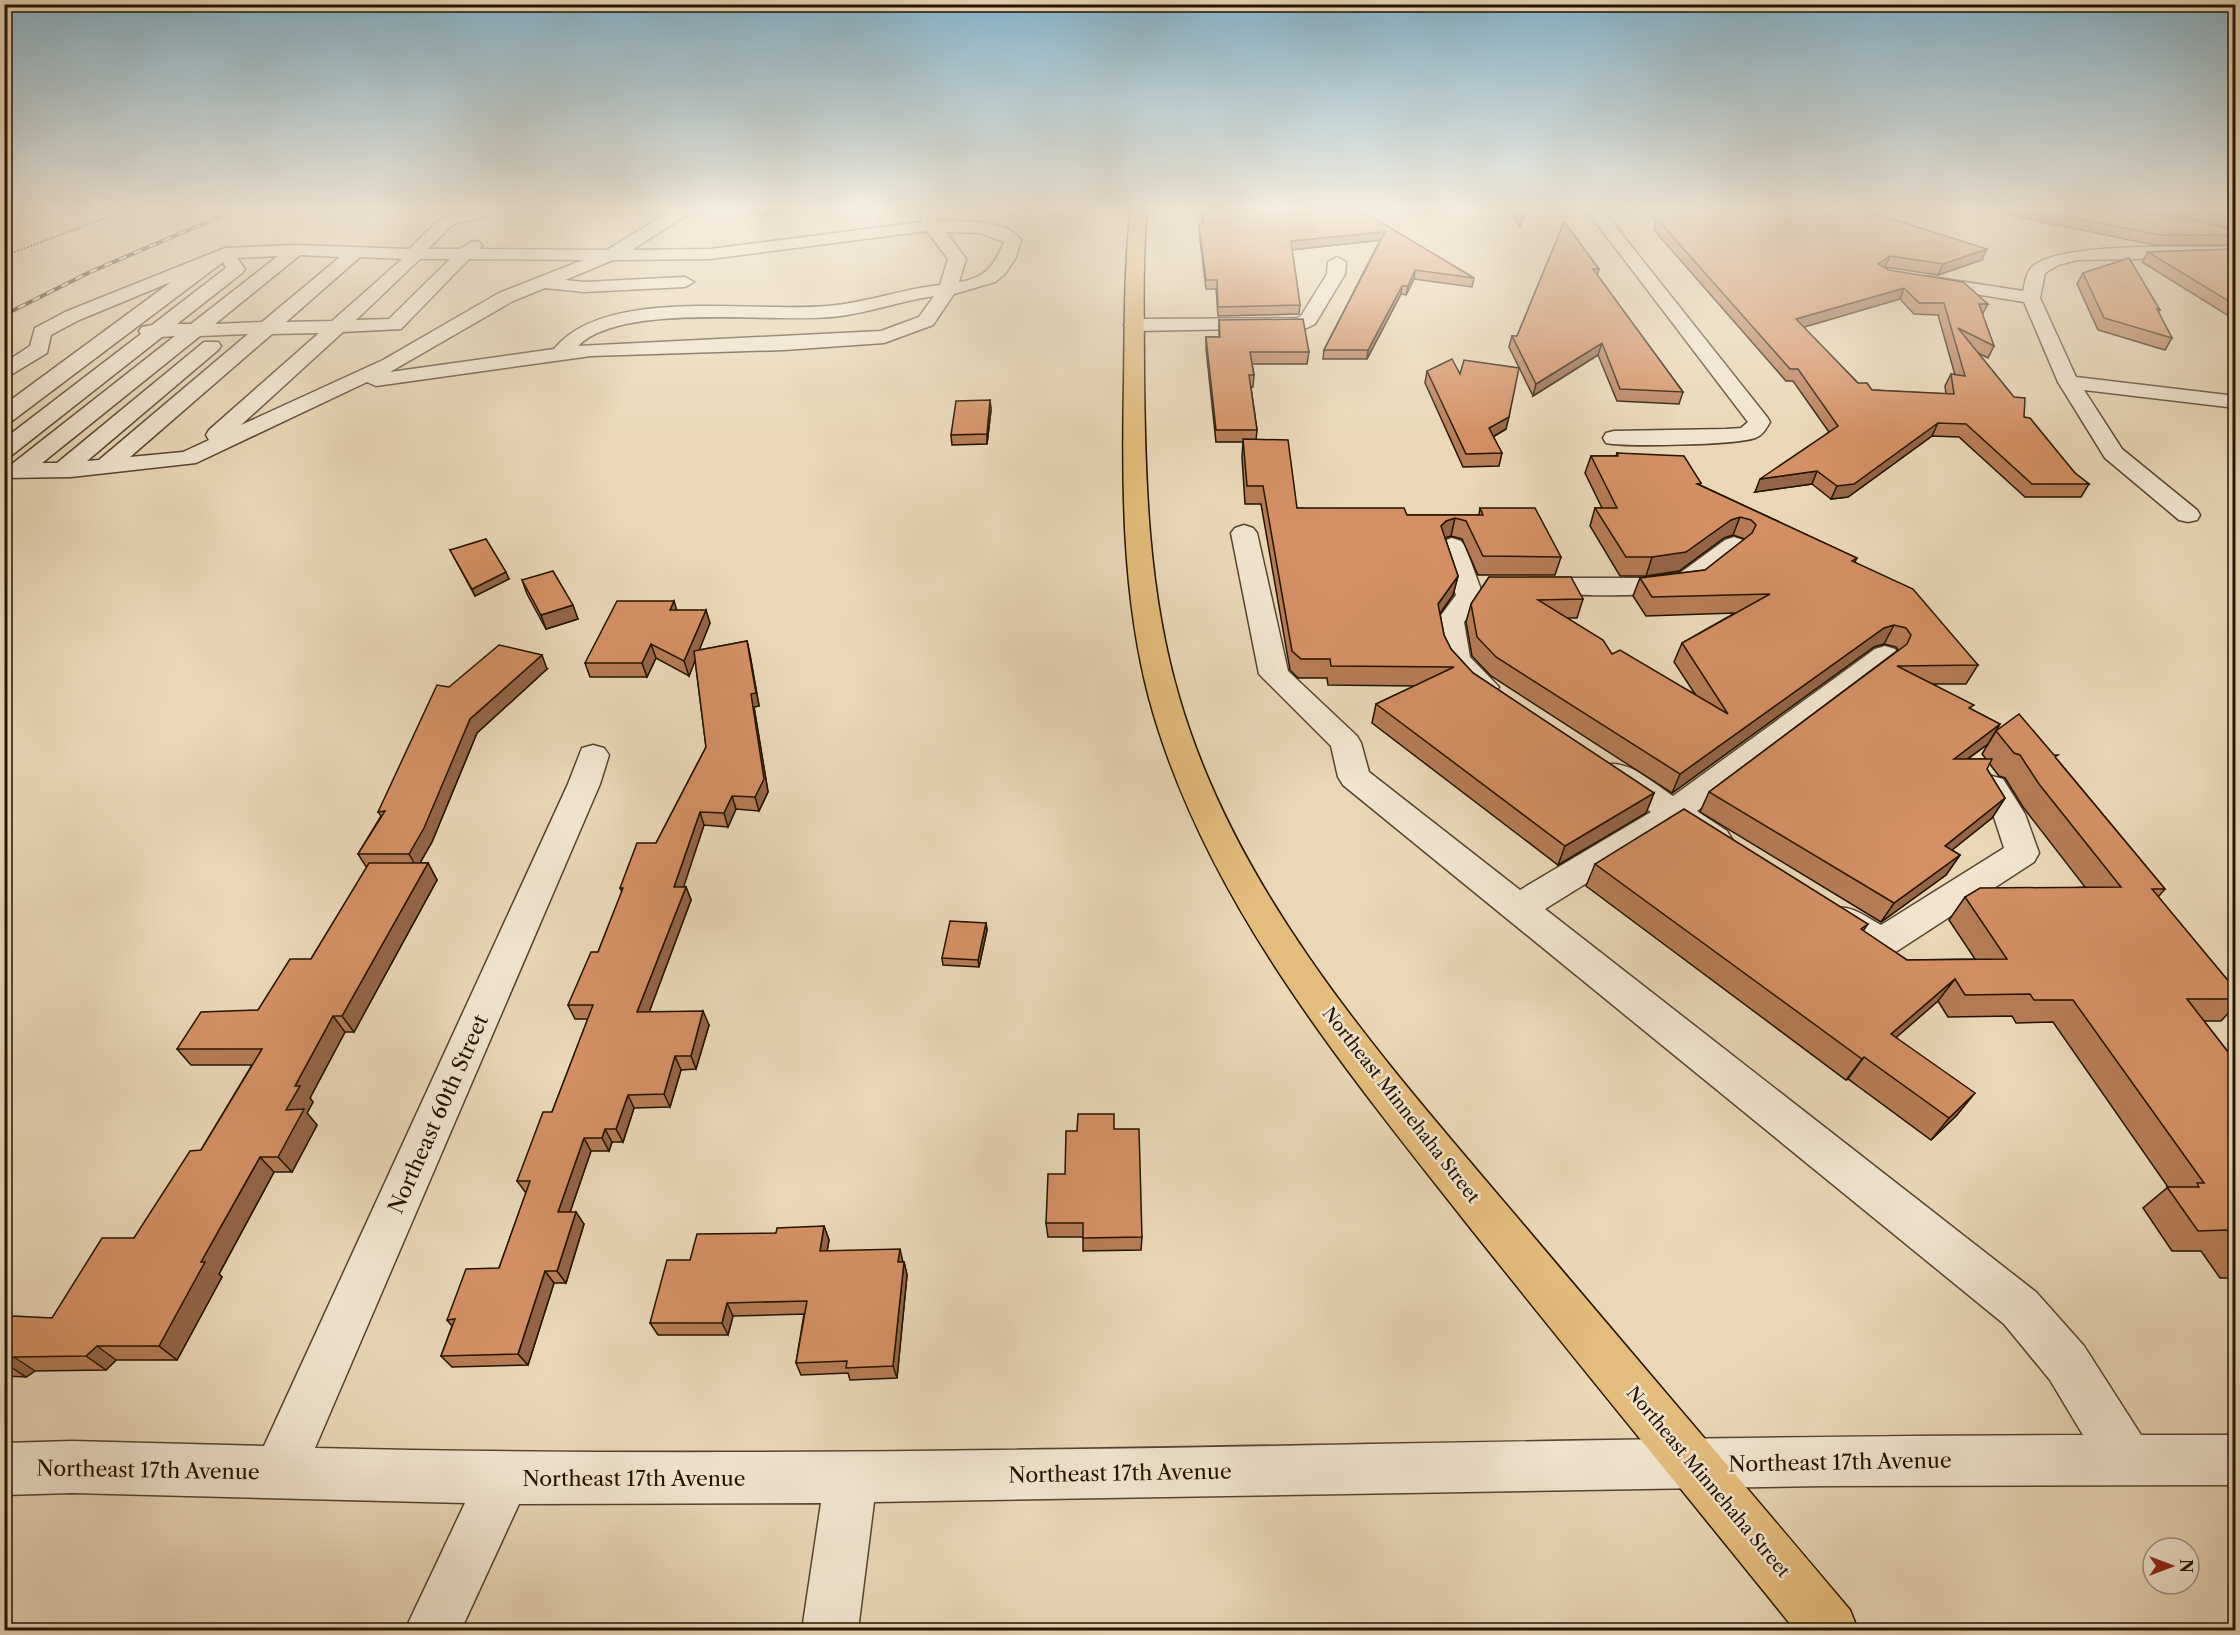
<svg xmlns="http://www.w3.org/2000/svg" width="2240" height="1635" font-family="'Libre Caslon Text',serif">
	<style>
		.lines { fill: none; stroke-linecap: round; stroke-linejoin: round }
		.minor-casing { stroke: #54442e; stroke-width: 3 }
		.major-casing { stroke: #231300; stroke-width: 3 }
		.path { stroke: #231300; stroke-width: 2; stroke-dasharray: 2 1.5; stroke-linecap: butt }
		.minor { fill: #f1e5d0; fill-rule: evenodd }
		.major { fill: #e4bc7b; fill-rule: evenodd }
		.rail-casing { stroke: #231300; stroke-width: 4 }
		.rail { stroke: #f1e5d0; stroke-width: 2; stroke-dasharray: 8; stroke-linecap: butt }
		.wall { fill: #b67c56; stroke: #231300; stroke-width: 1.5; fill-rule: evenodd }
		.shaded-wall { fill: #946546; stroke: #231300; stroke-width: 1.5 }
		.building { fill: #d49064; stroke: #231300; stroke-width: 1.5; fill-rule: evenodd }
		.labels { text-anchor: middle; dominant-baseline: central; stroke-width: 5; stroke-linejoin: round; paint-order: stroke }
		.street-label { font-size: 18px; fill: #231300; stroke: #f1e5d0 }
		.near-street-label { font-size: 21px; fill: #231300; stroke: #f1e5d0 }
	</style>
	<rect width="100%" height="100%" fill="#e9d7b6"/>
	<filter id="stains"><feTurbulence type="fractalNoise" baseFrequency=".00333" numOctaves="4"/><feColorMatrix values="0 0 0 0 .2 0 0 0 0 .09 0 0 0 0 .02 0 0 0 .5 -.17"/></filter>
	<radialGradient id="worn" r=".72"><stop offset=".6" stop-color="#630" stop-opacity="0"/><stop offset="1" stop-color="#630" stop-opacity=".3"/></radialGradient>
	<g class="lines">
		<g class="minor-casing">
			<g id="minor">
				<path d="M481,208h223l-2,3 -14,3 -56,36 78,-1 212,-27 -2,-14h16l2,13c25,1 67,-3 83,19l-5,17 -11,17 -10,8 -41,12 -21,31 -49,18 -100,7 -193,6 -215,30 -9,-4 -171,81 -125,14 -67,1v-14h8l163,-128 -13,1 -150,118 -8,2v-18l137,-105 -2,-3 3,-4 10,-2 74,-57 -3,-6 -211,159 -8,1v-17l167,-123 -92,38 -28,15 -4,18 -43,26v-16l26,-17 5,-18 30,-16 160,-64 71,-3 113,4 31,-30zM495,214l169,1 -57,35 -128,-1 3,-3 -3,-4 -6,-1 -13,8h-32l24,-24zM927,231l21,28 -8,26c-38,4 -74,18 -113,21 -75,7 -222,-20 -273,43l-164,23 123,-71 32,-13 39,4 101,-5 9,-5 -9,-5 -101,5 -19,-2 48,-20 97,-1zM946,232l34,1 24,9c-9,23 -20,37 -45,40l7,-23zM300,255l40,2 -78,65 -47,2zM278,256l-87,68h-14l65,-51 3,-4 -8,-11zM360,257l42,2 -70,62 -46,1zM420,259h30l-61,60 -33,1zM469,259l114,1 -84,33 -116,67 -142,65 102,-93 58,-3zM934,296l-15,21 -38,14 -303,15c44,-44 191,-23 253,-29 36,-3 68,-16 103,-21zM319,333l-110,97 -3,5 3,5 -26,12 -53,5 142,-123zM248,334l-149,126 -12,1 131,-111 3,-4 -3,-4h-14l-147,121h-15l158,-127z"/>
				<path d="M726,208h72c-7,8 -65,8 -72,0z"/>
				<path d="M1585,208h16l166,209 3,5c-4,7 -7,13 -15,16 -18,7 -130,9 -149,5l-3,-5 3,-5 8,-2 112,-2 15,-1 7,-6z"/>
				<path d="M2236,247v10l-159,3 -19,5 -13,8 -5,25 36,79 160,19v12l-152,-18 38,59 75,61 3,5 -3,5 -9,2 -9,-2 -74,-62 -47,-76 -34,-80 -98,-16 -9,-5 9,-5 97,15c2,-8 3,-19 10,-25 31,-25 158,-18 203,-19z"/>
				<polygon points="1337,257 1346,262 1345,274 1315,324 1307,328 1134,331 1124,325 1134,319 1297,318 1301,316 1327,274 1328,262"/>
				<path d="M1244,525l9,3 4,5 31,138 69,65 4,7 8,29 151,118 131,-78 -47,-31 -5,-8 5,-8c25,-6 49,18 69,31l202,-147 10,-3 10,3 4,6 -4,6 -198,150 30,20 5,8 -5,8c-22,7 -35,-7 -52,-19l-130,81 491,383 48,54 57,89h95v50l-412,1 -950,16 -16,128h-56l19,-127 -302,1 -58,126h-56l60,-127 -393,-10 -68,2v-52l68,-2 192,5 304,-662 14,-36 11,-3 11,3 5,7 -9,29 -285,664c589,14 1179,-12 1768,-13l-33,-55 -46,-56 -661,-539 -5,-8 -7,-31 -72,-72 -28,-141 4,-5z"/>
				<path d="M1734,537l9,3 4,5 -4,5c-14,11 -29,26 -44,35 -27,15 -133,9 -168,9l-9,-2 -4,-6 4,-6 9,-2h115l34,-5 45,-33z"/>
				<polygon points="1452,538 1461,541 1465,546 1483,595 1464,622 1470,657 1499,687 1494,693 1484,696 1474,693 1446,665 1442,659 1436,622 1456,595 1439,546 1443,541"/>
				<path d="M1992,776l11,3 22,35 14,39 -5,9 -140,91c-4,1 -10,4 -14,4 -15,-2 -49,-25 -56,-38l5,-10c21,-6 34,6 52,16l123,-77 -11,-34 -17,-27 5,-8z"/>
			</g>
		</g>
		<g class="major-casing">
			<path id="major" d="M1131,208h16c-5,55 -3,109 -3,164 1,109 4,220 35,325 58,200 205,363 337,519 111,132 223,262 334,394l8,20h-63c-111,-138 -224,-275 -335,-415 -123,-156 -258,-321 -311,-517 -27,-103 -27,-212 -25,-318 1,-57 0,-115 7,-172z"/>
		</g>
		<polyline class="path" points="4,256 132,208"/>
		<use href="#minor" class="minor"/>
		<use href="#major" class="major"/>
		<g class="rail-casing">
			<polyline id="rail" points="4,315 90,272 240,208"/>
		</g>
		<use href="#rail" class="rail"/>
	</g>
	<g class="wall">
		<polygon points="1200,208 1357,208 1474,278 1472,287 1414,279 1406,295 1401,294 1367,359 1323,359 1324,350 1380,240 1292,250 1300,305 1299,314 1218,316 1216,289 1206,289 1199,232 1199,224 1202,224"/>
		<polygon points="1508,208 1527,208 1520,227"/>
		<path d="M1645,208h212l125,52 -44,15 -53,-8 4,3 99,34 -6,11 12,31 -6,12 -10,-5 46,64 51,56 14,11 -8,13h-56l-66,-60 -27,-1 -84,61 -17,2 -19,-15 -57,8 74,-60 -36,-51h-7l-132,-151 2,-9zM1900,299l14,15 24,1 17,60 -4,-1 -6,12 1,8 -74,-4 -14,-7 -55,-56z"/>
		<polygon points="1992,208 2118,208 2235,231 2235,245 2154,245 2000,213"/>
		<polygon points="2148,208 2235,208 2235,229"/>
		<polygon points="1564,222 1599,269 1597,276 1683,392 1679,404 1617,401 1598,355 1533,396 1509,347 1512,336 1517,336"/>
		<polygon points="2235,249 2235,320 2142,262 2148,252"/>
		<polygon points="2083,273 2160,310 2158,312 2172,338 2165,350 2098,330 2077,284"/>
		<polygon points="1219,320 1309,352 1307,364 1252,364 1254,375 1253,387 1251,387 1257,430 1256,440 1297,508 1407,515 1479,515 1480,508 1561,557 1555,575 1478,575 1462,539 1451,536 1445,538 1458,576 1453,595 1440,614 1444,635 1451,649 1473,673 1654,793 1646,813 1558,865 1372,723 1376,704 1415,686 1328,685 1327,678 1298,678 1290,670 1261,504 1245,504 1242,457 1243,442 1216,442 1206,349 1206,337 1219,337"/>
		<polygon points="1427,371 1460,374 1506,429 1493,437 1502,453 1499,466 1463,467 1425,383"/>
		<polygon points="990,400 991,410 987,444 952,445 951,435"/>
		<polygon points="1617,453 1701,483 1700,485 1857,558 1855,562 1978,665 1966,684 1933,684 1971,709 2000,724 1988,744 1968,759 1986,759 1982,754 1996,731 2056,758 2165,889 2158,897 2235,989 2235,1006 2221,1021 2204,1021 2235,1061 2235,1278 2220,1278 2201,1251 2172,1251 2143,1208 2168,1187 2053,1022 2016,1023 2012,1016 1948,1017 1938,1001 1896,1037 1957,1115 1931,1140 1848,1079 1846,1080 1586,886 1595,864 1868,924 1863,931 1907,960 1975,959 1949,920 1965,897 2085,887 2023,807 2005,778 1999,776 1989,763 1987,769 2005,798 1992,818 1952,850 1960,855 1946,875 1881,922 1700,812 1709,792 1898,650 1896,647 1884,644 1874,647 1672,793 1491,676 1472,656 1466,622 1471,604 1489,577 1583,599 1577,618 1567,618 1612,654 1695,694 1674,662 1682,643 1735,613 1646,616 1633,596 1640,578 1705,570 1745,539 1733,535 1724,538 1679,571 1646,576 1620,576 1590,526 1595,508 1602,508 1585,473 1591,456 1616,456"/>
		<polygon points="450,550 509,579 475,596"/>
		<polygon points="522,580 578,619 546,629 527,594"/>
		<polygon points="677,610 710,623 699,650 747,641 750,655 759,706 754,707 768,792 759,811 736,809 728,827 704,825 683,887 686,887 691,900 649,1012 709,1025 696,1069 681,1070 670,1107 634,1108 623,1142 612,1142 609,1151 591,1151 570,1212 584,1224 566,1283 554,1283 528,1365 452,1367 441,1356 452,1326 447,1320 499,1268 526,1193 517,1181 552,1112 588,1019 575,1019 568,1005 598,952 622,892 620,888 656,843 706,747 695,660 689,676 656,658 647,677 590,677 585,663"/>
		<polygon points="547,669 477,733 432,842 420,863 428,863 437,880 354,1032 345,1032 310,1098 313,1102 307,1113 317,1125 292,1172 274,1172 219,1274 222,1277 177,1360 116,1360 106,1370 35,1371 26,1377 4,1376 4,1322 52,1318 134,1238 201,1150 252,1065 191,1065 177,1049 258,1010 311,959 367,868 358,854 381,816 378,812 449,687"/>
		<polygon points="986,923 987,930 979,967 943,965 942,958"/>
		<polygon points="1114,1129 1142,1237 1141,1250 1083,1251 1083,1237 1048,1237 1046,1223 1065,1174"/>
		<polygon points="824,1226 829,1240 827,1251 904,1262 907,1275 897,1378 850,1380 848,1373 801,1375 796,1363 804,1314 733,1316 728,1335 658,1335 650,1323 690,1260 776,1233"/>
	</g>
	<g class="shaded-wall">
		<polygon points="1525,208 1527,208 1520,227 1522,217"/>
		<polygon points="1385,232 1383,240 1290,250 1291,241"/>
		<polygon points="1987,249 1982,260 1938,275 1943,264"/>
		<polygon points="1890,256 1885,267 1874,275 1878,264"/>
		<polygon points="1415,270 1414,279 1406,295 1408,286"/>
		<polygon points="1402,286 1401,294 1367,359 1368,350"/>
		<polygon points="1904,288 1900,299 1791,331 1796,319"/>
		<polygon points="1602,343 1598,355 1533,396 1536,384"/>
		<polygon points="990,400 991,410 987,444 987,434"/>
		<polygon points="1509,417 1506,429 1486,441 1489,428"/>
		<polygon points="1938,423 1932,436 1848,497 1831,499 1837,486"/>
		<polygon points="1817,471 1812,484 1755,492 1760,479"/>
		<polygon points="1740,517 1733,535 1724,538 1679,571 1646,576 1652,557 1731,520"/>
		<polygon points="1455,518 1451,536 1442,539 1441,526 1446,521"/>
		<polygon points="506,572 509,579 475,596 472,589"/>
		<polygon points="1458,576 1453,595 1434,622 1438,604"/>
		<polygon points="674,601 678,614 670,610"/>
		<polygon points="573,605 578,619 546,629 541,615"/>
		<polygon points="706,610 710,623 689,676 684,661"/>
		<polygon points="1894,625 1884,644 1874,647 1672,793 1680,774 1884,628"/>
		<polygon points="747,641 750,655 759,706 754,707 768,792 759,811 755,797 751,694"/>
		<polygon points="651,644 656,658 647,677 642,663"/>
		<polygon points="542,655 547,669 477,733 432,842 417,868 409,854 470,719"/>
		<polygon points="2000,724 1988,744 1941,778 1954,759"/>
		<polygon points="1654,793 1646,813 1558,865 1565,846"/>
		<polygon points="732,796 736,809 728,827 724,813"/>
		<polygon points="2005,798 1992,818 1932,866 1945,846"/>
		<polygon points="700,812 704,825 679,901 674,887"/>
		<polygon points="1960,855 1946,875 1881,922 1894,903"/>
		<polygon points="428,863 437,880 354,1032 342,1016"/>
		<polygon points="686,887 691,900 644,1026 637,1012"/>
		<polygon points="986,923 987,930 979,967 978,960"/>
		<polygon points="1955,979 1938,1001 1875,1056 1891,1034"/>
		<polygon points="703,1011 709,1025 696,1069 691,1056"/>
		<polygon points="333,1016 345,1032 310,1098 313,1102 307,1113 317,1125 292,1172 278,1157 286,1110 295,1086"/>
		<polygon points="675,1056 681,1070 670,1107 664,1094"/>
		<polygon points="1864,1057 1848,1079 1846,1080 1862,1059"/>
		<polygon points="1975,1093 1957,1115 1931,1140 1949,1118"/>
		<polygon points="628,1095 634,1108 623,1142 616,1129"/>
		<polygon points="605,1129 612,1142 609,1151 602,1138"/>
		<polygon points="584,1138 591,1151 566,1224 558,1212"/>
		<polygon points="260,1157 274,1172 219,1274 222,1277 177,1360 159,1346 201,1262"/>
		<polygon points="576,1212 584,1224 566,1283 557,1271"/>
		<polygon points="824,1226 829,1240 825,1264 820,1251"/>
		<polygon points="900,1249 903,1262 901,1275 898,1262"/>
		<polygon points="904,1262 907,1275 897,1378 893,1366"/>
		<polygon points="545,1271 554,1283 528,1365 518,1354"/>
		<polygon points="727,1303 733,1316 728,1335 722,1323"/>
		<polygon points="97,1346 116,1360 106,1370 86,1356"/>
		<polygon points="14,1357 35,1371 26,1377 5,1363"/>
	</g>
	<g class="building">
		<polygon points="1201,208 1357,208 1474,278 1415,270 1408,286 1402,286 1368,350 1324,350 1385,232 1291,241 1300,305 1218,307 1217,280 1206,280 1199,224 1204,224"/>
		<polygon points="1516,208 1525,208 1522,217"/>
		<path d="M1657,208h200l130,41 -44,15 -53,-8 -12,8 11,6 74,12 25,22h-9l15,42 -36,-18 56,69 11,1 -1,19 6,1 45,55 14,11h-57l-66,-60 -28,-1 -84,61 -17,2 -20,-15 -57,8 78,-53 -40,-57h-8l-133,-150h10zM1904,288l15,15h25l21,73 -14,-2 3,20 -82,-4 -5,-7h-9l-62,-64z"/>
		<polygon points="2024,208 2118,208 2208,223 2235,231 2235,235 2160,235"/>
		<polygon points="2192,208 2235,208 2235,218"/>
		<polygon points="1564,222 1599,269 1593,269 1683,392 1620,389 1602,343 1536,384 1512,336 1517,336"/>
		<polygon points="2235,249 2235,305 2148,252"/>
		<polygon points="2129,258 2160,310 2157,309 2172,338 2104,318 2083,273"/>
		<polygon points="1303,319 1309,352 1250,352 1254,375 1249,375 1257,430 1216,430 1206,337 1220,337 1219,320"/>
		<polygon points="1452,359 1460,374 1464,360 1519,368 1509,417 1489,428 1502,453 1466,454 1427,371"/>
		<polygon points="990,400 987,434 951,435 956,401"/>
		<polygon points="1243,439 1288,440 1297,508 1404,508 1407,515 1483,515 1480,508 1535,508 1561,557 1483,556 1466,521 1455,518 1446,521 1441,526 1458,576 1438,604 1444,635 1451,649 1473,673 1654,793 1565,846 1376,704 1454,667 1331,666 1330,659 1301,659 1292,651 1263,486 1247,486"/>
		<polygon points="1617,453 1684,456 1701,483 1697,484 1857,558 1852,561 1913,589 1978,665 1897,666 1974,705 1969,708 2000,724 1954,759 1992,759 1987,769 2005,798 1945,846 1960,855 1894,903 1709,792 1907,644 1911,635 1906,628 1894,625 1884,628 1680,774 1496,657 1477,637 1471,604 1489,577 1571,577 1583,599 1538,600 1603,640 1612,654 1620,650 1728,714 1682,643 1770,594 1652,597 1640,578 1705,570 1752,533 1756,525 1751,520 1740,517 1731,520 1686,552 1652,557 1626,557 1595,508 1617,508 1591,456 1618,456"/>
		<polygon points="486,539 506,572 472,589 450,550"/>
		<polygon points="553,571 573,605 541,615 522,580"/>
		<polygon points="617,601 674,601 670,610 706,610 684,661 651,644 642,663 585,663"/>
		<polygon points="747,641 756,693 751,694 764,779 755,797 732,796 724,813 700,812 674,887 686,887 637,1012 703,1011 691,1056 675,1056 664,1094 628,1095 616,1129 605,1129 602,1138 584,1138 558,1212 576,1212 557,1271 545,1271 518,1354 441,1356 455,1319 447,1320 466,1269 499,1268 530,1181 517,1181 543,1112 552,1112 593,1005 568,1005 591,952 598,952 623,888 620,888 637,843 656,843 706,747 694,651"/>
		<polygon points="499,645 542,655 470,719 424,828 409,854 358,854 385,811 378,812 437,685 449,687"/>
		<polygon points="2019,714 2054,755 2058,755 2055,757 2165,889 2152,889 2235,989 2235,999 2187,999 2235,1061 2235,1242 2227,1230 2198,1231 2167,1187 2199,1187 2197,1183 2204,1183 2073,1000 2034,1000 2030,994 1965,995 1955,979 1891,1034 1975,1093 1949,1118 1864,1057 1862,1059 1595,864 1684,809 1868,924 1861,929 1907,960 2007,959 1965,897 1980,888 2121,887 2039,784 2020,755 2014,753 1996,731"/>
		<polygon points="369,863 428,863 342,1016 333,1016 295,1086 300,1086 286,1110 304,1109 278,1157 260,1157 201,1262 205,1262 159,1346 97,1346 86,1356 14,1357 4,1363 4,1322 13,1316 52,1318 102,1238 134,1238 190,1151 201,1150 262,1049 177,1049 201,1012 258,1010 290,959 311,959"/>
		<polygon points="950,921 986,923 978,960 942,958"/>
		<polygon points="1078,1114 1114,1114 1114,1129 1139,1129 1142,1237 1083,1238 1083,1223 1046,1223 1048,1174 1065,1174 1066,1131 1077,1131"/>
		<polygon points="824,1226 820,1251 900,1249 898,1262 904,1262 893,1366 846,1368 847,1361 796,1363 807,1301 727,1303 722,1323 650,1323 667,1260 690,1260 697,1234 776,1233 777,1228"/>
	</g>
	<linearGradient id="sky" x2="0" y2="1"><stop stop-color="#88b6ce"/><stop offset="0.48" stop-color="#f5edde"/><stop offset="1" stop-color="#f5edde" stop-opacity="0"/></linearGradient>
	<rect width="2240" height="437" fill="url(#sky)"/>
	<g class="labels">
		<g class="street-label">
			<text transform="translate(1401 1105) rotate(52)">Northeast Minnehaha Street</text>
			<text transform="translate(1708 1482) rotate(50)">Northeast Minnehaha Street</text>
		</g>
		<g class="near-street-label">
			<text transform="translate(438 1114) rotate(-66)">Northeast 60th Street</text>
			<text transform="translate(1840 1462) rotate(-1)">Northeast 17th Avenue</text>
			<text transform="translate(148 1470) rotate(1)">Northeast 17th Avenue</text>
			<text transform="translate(1120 1473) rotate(-1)">Northeast 17th Avenue</text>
			<text x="634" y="1478">Northeast 17th Avenue</text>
		</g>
	</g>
	<rect width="2240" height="1635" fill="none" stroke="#e9d7b6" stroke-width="24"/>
	<rect x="6" y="6" width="2228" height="1623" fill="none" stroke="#231300" stroke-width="3"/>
	<rect x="12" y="12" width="2216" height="1611" fill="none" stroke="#231300" stroke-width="1.5"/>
	<g transform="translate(2171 1566) rotate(90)"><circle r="28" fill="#f1e5d0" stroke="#9f917d" stroke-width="1.5"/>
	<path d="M0-4.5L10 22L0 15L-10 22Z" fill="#8f2418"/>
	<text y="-9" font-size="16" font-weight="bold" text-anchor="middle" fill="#231300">N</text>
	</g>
	<rect width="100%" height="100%" filter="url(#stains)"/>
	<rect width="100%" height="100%" fill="url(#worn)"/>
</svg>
